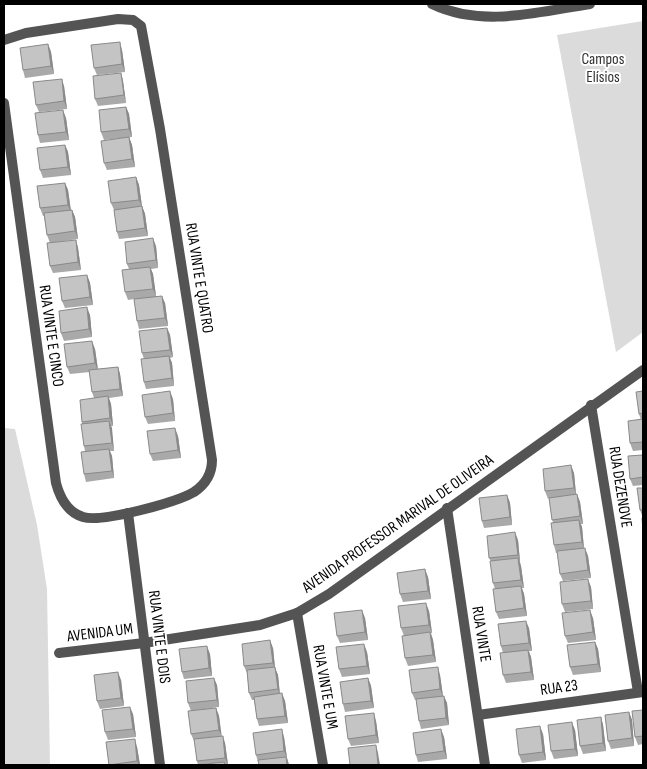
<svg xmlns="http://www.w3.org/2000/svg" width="647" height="769" font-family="'Sofia Sans Condensed',sans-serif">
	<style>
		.green { fill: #dbdbdb }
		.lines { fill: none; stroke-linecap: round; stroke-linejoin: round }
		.street { stroke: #545454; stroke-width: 10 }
		.wall { fill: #a9a9a9 }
		.shaded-wall { fill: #898989 }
		.building { fill: #c4c4c4; stroke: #898989 }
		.labels { text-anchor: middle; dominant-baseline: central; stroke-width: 4; stroke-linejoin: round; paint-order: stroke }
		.park-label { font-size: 16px; fill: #323232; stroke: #fff }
		.street-label { font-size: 16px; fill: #000; stroke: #fff }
	</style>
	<rect width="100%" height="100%" fill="#fff"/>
	<g class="green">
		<polygon points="643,21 643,332 616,352 557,35"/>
		<polygon points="4,428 15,429 37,525 47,589 50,765 4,765"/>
	</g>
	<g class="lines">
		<g class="street">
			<path d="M432,4c50,24 106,8 158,0"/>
			<path d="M4,40l22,-7 92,-14 15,1 8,6 19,103 52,331c0,14 -6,24 -18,32 -17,10 -92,31 -111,25 -16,-5 -23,-19 -27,-34l-52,-380"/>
			<polyline points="591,405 638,692"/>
			<polyline points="447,508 485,765"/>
			<polyline points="128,513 160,765"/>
			<polyline points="297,613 323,765"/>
			<polyline points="59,653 144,643 260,625 297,613 329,594 643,370"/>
			<polyline points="478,715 643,692"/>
		</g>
	</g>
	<g class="wall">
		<polygon points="48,44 51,52 54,74 25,78 23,70"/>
		<polygon points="122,50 125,72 97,75 94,68"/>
		<polygon points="121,73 123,81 126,103 98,106 95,99"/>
		<polygon points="64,86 67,109 39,112 36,105"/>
		<polygon points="126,107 129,114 132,137 104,140 101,132"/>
		<polygon points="66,118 69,140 40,143 38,135"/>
		<polygon points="129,137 132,145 135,167 107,170 104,163"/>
		<polygon points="65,145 68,152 71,175 43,178 40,170"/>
		<polygon points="136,177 139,185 142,206 145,214 148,236 119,239 117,232 114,210 111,203"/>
		<polygon points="65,183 68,190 71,210 72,210 75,217 78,239 50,243 47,235 44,216 43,216 40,208"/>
		<polygon points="76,240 78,248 81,270 53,273 50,266"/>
		<polygon points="156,246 158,268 151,269 153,274 156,296 165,303 168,326 139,329 137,321 134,299 128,300 125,292 129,269 127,264"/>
		<polygon points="87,275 90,283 93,305 65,308 62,301"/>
		<polygon points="90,315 92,337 64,341 61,333"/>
		<polygon points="167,328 170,335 173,357 170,358 172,363 174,386 146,389 144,382 144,359 142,353"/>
		<polygon points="95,349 98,369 118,367 120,374 123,396 109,398 111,404 113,426 111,426 114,451 110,451 112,456 114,478 86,482 84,474 85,451 84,446 82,422 94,398 92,392 90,372 70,374 67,367"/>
		<polygon points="643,391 643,450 633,451 630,443 641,420 639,414"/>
		<polygon points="173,399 175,421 148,424 145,417"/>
		<polygon points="178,436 181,458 153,461 150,454"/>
		<polygon points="643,455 643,485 633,486 630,479"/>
		<polygon points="574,473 576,494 580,502 583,524 581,524 582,527 584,548 588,556 591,578 563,581 560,574 557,553 556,553 554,545 553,523 549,498 548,499 545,491"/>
		<polygon points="643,488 643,518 640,510"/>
		<polygon points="507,495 510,503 512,525 484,528 482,521"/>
		<polygon points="518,540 520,562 521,566 524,588 522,588 524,594 527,616 499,619 496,612 495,589 493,583 491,561 489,558"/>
		<polygon points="428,577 431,599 403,602 400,594"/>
		<polygon points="591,587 593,609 565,612 562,604"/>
		<polygon points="429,611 432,633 431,633 433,640 436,662 408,666 405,658 404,636 401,628"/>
		<polygon points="365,618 368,640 340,643 337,636"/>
		<polygon points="593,618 596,640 568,643 565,636"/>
		<polygon points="529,628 532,651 529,651 531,657 534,680 506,683 503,675 503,653 501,646"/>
		<polygon points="595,642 598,649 601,672 573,675 570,667"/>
		<polygon points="273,648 275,668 278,675 280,694 285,701 288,723 259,726 257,719 254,700 252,700 249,693 247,673 244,666"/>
		<polygon points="367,652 370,674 342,677 339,669"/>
		<polygon points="210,654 212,676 184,679 182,672"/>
		<polygon points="440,675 443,696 447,703 449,725 421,729 419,721 416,700 415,700 412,693"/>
		<polygon points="368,678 371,686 374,708 345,712 343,704"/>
		<polygon points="121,680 124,706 100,709 97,701"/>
		<polygon points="217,685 219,707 204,709 216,708 219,716 221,736 225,743 228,765 197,765 198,765 197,761 195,741 194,741 191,734 191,711 188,703"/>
		<polygon points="643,710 643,744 638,745 635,737"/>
		<polygon points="629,712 632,720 634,746 611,749 608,741"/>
		<polygon points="133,714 136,737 108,740 105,732"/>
		<polygon points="601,717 603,725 606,751 583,754 580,746"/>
		<polygon points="376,721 379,743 351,746 348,739"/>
		<polygon points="575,730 578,756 554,759 551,751"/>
		<polygon points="543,734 546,760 522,763 519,755"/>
		<polygon points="284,737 287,758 289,765 259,765 256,755"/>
		<polygon points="444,737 447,759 418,762 416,755"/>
		<polygon points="106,742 137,747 140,765 109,765"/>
	</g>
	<g class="shaded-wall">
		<polygon points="120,42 122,50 125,72 122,64"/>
		<polygon points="48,44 51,52 54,74 51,66"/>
		<polygon points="121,73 123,81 126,103 124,95"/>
		<polygon points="62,79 64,86 67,109 64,101"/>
		<polygon points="126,107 129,114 132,137 129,129"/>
		<polygon points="63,110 66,118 69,140 66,132"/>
		<polygon points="129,137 132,145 135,167 132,159"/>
		<polygon points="65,145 68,152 71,175 68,167"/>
		<polygon points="136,177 139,185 142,207 139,200"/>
		<polygon points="65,183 68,190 71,213 68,205"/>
		<polygon points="142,206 145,214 148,236 145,228"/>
		<polygon points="72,210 75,217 78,239 75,231"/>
		<polygon points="153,238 156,246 158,268 156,260"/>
		<polygon points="76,240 78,248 81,270 78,262"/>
		<polygon points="150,267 153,274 156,296 153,289"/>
		<polygon points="87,275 90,283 93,305 90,297"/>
		<polygon points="162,296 165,303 168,326 165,318"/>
		<polygon points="87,307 90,315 92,337 89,329"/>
		<polygon points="167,328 170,335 173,357 170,350"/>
		<polygon points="92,341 95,349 98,371 95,363"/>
		<polygon points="169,356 172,363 174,386 172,378"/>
		<polygon points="118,367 120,374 123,396 120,389"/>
		<polygon points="170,391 173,399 175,421 173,413"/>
		<polygon points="108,396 111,404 113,426 110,418"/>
		<polygon points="109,421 112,428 114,451 112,443"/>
		<polygon points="175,428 178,436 181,458 178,450"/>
		<polygon points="109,449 112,456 114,478 112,471"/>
		<polygon points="571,465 574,473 576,495 574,488"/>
		<polygon points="577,494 580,502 583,524 580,516"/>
		<polygon points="507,495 510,503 512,525 510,517"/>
		<polygon points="579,520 582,527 584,549 582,542"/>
		<polygon points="515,532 518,540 520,562 518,555"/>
		<polygon points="585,548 588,556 591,578 588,570"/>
		<polygon points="518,558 521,566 524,588 521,580"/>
		<polygon points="425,569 428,577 431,599 428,591"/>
		<polygon points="588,579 591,587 593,609 591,601"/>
		<polygon points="521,586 524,594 527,616 524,608"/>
		<polygon points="426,603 429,611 432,633 429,625"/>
		<polygon points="362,610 365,618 368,640 365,632"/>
		<polygon points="590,610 593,618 596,640 593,632"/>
		<polygon points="526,621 529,628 532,651 529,643"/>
		<polygon points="430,632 433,640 436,662 433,655"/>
		<polygon points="270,640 273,648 275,668 278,675 280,697 278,689 275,670 273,663"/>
		<polygon points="595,642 598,649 601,672 598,664"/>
		<polygon points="364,644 367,652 370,674 367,666"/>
		<polygon points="207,646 210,654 212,676 209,668"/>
		<polygon points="528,650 531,657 534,680 531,672"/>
		<polygon points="438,667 440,675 443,697 440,689"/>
		<polygon points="118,672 121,680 124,706 121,698"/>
		<polygon points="214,678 217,685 219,707 217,700"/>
		<polygon points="368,678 371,686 374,708 371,701"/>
		<polygon points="282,693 285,701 288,723 285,716"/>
		<polygon points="444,696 447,703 449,725 446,718"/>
		<polygon points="130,707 133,714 136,737 133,729"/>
		<polygon points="216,708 219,716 222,738 219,730"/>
		<polygon points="629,712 632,720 634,746 632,738"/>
		<polygon points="374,713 376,721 379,743 376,735"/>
		<polygon points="601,717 603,725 606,751 603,743"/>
		<polygon points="572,722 575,730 578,756 575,749"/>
		<polygon points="540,726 543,734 546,760 543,752"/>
		<polygon points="282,729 284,737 287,758 289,765 287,765 287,758 284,751"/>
		<polygon points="441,729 444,737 447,759 444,751"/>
		<polygon points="223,736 225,743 228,765 225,758"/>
		<polygon points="135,739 137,747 140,765 139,765 137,761"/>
		<polygon points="376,745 378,753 380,765 378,765"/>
	</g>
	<g class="building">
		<polygon points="120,42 122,64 94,68 91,45"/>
		<polygon points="48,44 51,66 23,70 20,48"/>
		<polygon points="121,73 124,95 95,99 93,76"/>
		<polygon points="62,79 64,101 36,105 33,82"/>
		<polygon points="126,107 129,129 101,132 99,110"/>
		<polygon points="63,110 66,132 38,135 35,113"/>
		<polygon points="129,137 132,159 104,163 101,141"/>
		<polygon points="65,145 68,167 40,170 37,148"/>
		<polygon points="136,177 139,200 111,203 108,181"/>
		<polygon points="65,183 68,205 40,208 37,186"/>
		<polygon points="142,206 145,228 117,232 114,210"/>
		<polygon points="72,210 75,231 47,235 44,213"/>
		<polygon points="153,238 156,260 127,264 125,242"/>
		<polygon points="76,240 78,262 50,266 47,243"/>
		<polygon points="150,267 153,289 125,292 122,270"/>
		<polygon points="87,275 90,297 62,301 59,278"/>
		<polygon points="162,296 165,318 137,321 134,299"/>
		<polygon points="87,307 89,329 61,333 59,311"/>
		<polygon points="167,328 170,350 142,353 139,331"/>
		<polygon points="92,341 95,363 67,367 64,344"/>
		<polygon points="169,356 172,378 144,382 141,359"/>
		<polygon points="118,367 120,389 92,392 89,370"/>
		<polygon points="170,391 173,413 145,417 142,395"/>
		<polygon points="643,391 643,413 639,414 636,392"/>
		<polygon points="108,396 110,418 82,422 80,400"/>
		<polygon points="643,419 643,442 630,443 628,421"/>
		<polygon points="109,421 112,443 84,446 81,424"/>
		<polygon points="175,428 178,450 150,454 147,431"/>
		<polygon points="109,449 112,471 84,474 81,452"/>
		<polygon points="643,455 643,477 630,479 628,456"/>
		<polygon points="571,465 574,488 545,491 543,469"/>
		<polygon points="637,488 643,488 643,510 640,510"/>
		<polygon points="577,494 580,516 552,520 549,498"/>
		<polygon points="507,495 510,517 482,521 479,498"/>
		<polygon points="642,518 643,518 643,530"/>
		<polygon points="579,520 582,542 554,545 551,523"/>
		<polygon points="515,532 518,555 489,558 487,536"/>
		<polygon points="585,548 588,570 560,574 557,551"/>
		<polygon points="518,558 521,580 493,583 490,561"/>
		<polygon points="425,569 428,591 400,594 397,573"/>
		<polygon points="588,579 591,601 562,604 560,582"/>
		<polygon points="521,586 524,608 496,612 493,589"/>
		<polygon points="426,603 429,625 401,628 398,606"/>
		<polygon points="362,610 365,632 337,636 334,613"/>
		<polygon points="590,610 593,632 565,636 562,613"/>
		<polygon points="526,621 529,643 501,646 498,624"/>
		<polygon points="430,632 433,655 405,658 402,636"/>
		<polygon points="270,640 273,663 244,666 242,644"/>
		<polygon points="595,642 598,664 570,667 567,645"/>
		<polygon points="364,644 367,666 339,669 336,647"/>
		<polygon points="207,646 209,668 182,672 179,649"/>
		<polygon points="528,650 531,672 503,675 500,653"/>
		<polygon points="275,667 278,689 249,693 247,670"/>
		<polygon points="438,667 440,689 412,693 409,670"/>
		<polygon points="118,672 121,698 97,701 94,675"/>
		<polygon points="214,678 217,700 188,703 186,681"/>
		<polygon points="368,678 371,701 343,704 340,682"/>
		<polygon points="282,693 285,716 257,719 254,697"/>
		<polygon points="444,696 446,718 419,721 416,699"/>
		<polygon points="130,707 133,729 105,732 102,710"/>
		<polygon points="216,708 219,730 191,734 188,711"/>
		<polygon points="643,710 643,736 635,737 632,711"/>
		<polygon points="629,712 632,738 608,741 605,715"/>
		<polygon points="374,713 376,735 348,739 345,716"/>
		<polygon points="601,717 603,743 580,746 577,720"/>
		<polygon points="572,722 575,749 551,751 548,725"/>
		<polygon points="540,726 543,752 519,755 516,729"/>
		<polygon points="282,729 284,751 256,755 253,733"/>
		<polygon points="441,729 444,751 416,755 413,733"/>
		<polygon points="223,736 225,758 197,761 194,739"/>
		<polygon points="135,739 137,761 109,765 106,742"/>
		<polygon points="376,745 378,765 350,765 348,748"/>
		<polygon points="286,757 287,765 259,765 258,760"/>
		<polygon points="224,762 225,765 197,765"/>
	</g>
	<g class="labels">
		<g class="park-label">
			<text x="603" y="59">Campos<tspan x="603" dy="18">Elísios</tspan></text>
		</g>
		<g class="street-label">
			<text transform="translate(199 278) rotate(81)">RUA VINTE E QUATRO</text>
			<text transform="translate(51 336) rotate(82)">RUA VINTE E CINCO</text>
			<text transform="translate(620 487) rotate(81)">RUA DEZENOVE</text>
			<text transform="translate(398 524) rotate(-35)">AVENIDA PROFESSOR MARIVAL DE OLIVEIRA</text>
			<text transform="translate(100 633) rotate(-7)">AVENIDA UM</text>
			<text transform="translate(481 634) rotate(81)">RUA VINTE</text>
			<text transform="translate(159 637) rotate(83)">RUA VINTE E DOIS</text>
			<text transform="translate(325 687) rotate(80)">RUA VINTE E UM</text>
			<text transform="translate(559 688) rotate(-8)">RUA 23</text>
		</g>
	</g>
	<rect width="647" height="769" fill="none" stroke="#000000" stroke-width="10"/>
</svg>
